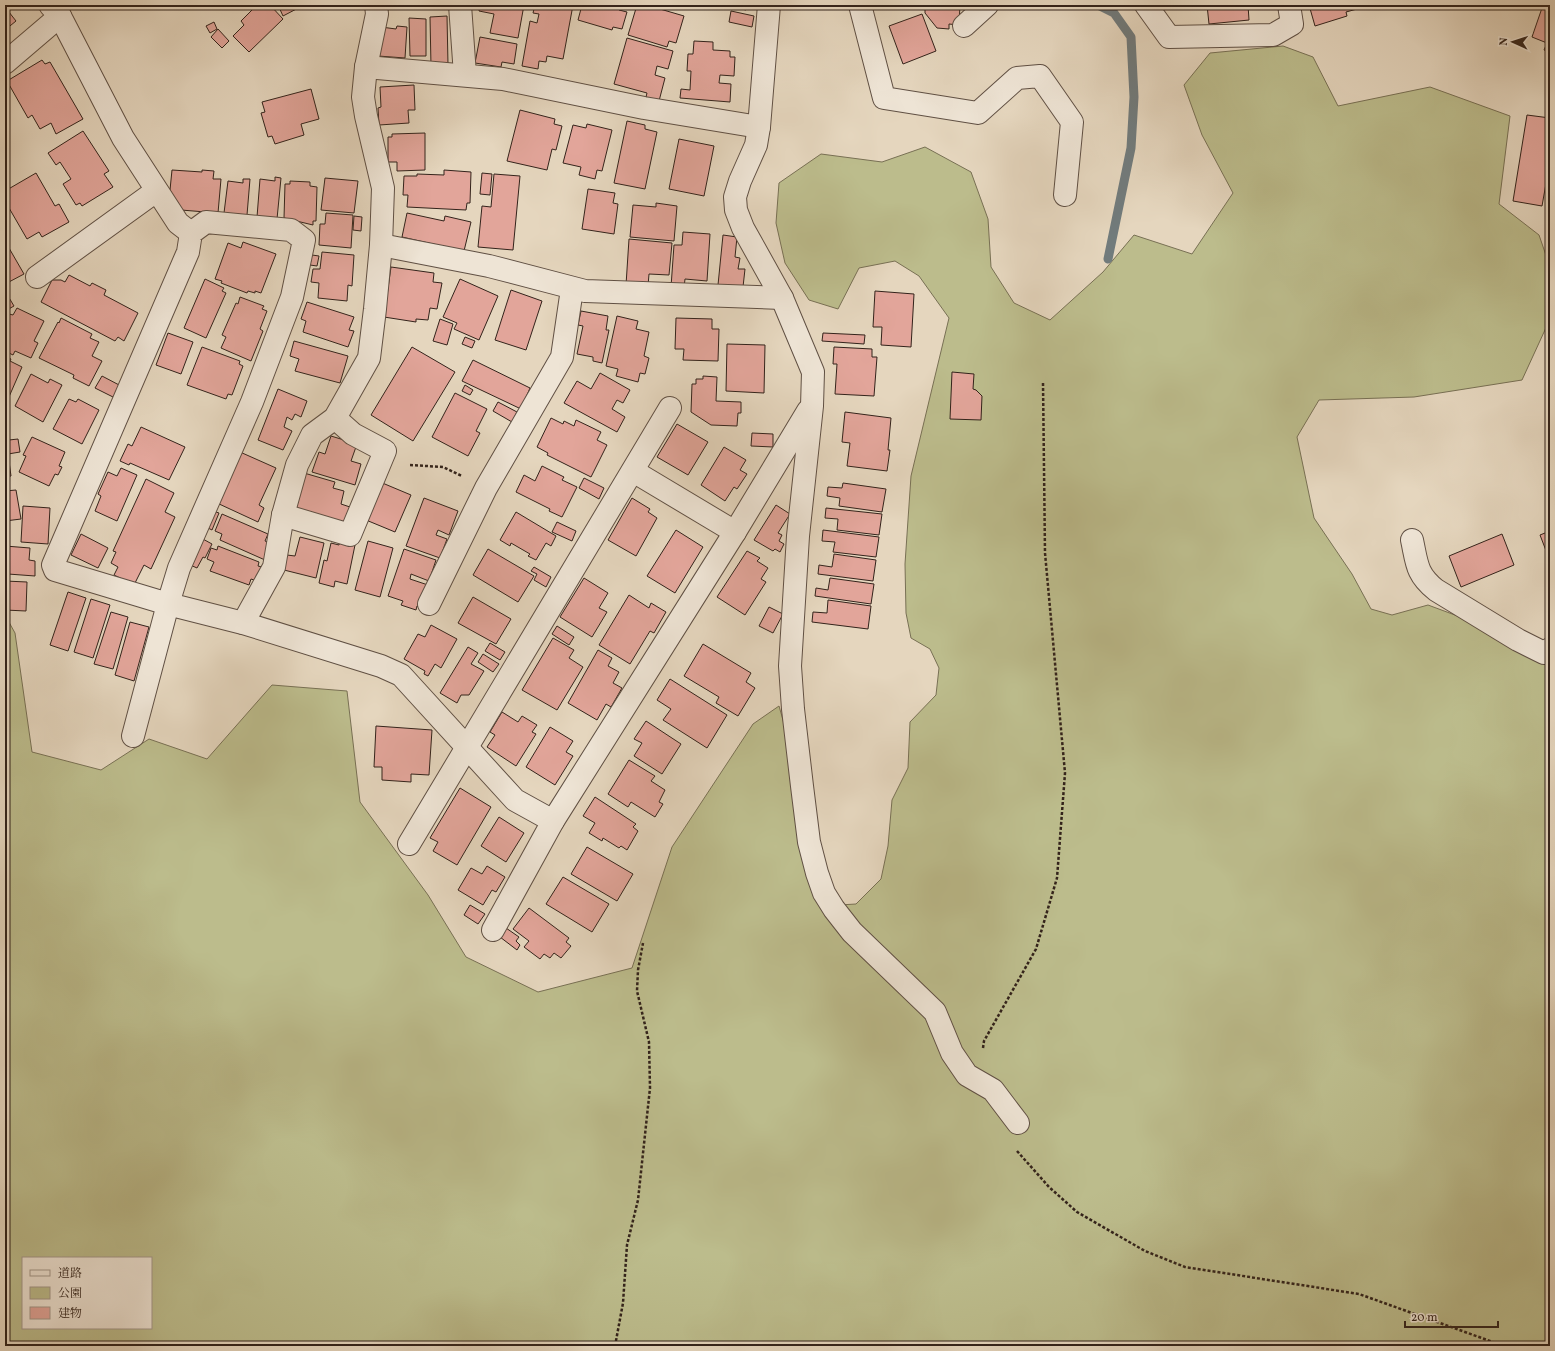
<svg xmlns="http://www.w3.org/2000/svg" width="1555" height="1351" font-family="Vollkorn,'Noto Serif JP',serif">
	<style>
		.green { fill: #bcbc8c; stroke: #787054; fill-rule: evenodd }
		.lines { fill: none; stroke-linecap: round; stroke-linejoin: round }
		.stream { stroke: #717b7c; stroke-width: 9 }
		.building { fill: #e2a59a; stroke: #33231b }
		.minor-casing { stroke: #605044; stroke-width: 24 }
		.path { stroke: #33231b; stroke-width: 2.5; stroke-dasharray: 3 2; stroke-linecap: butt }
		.minor { stroke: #eee4d5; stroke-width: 22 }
	</style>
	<rect width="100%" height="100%" fill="#e5d6be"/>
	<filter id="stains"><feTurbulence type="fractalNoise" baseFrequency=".005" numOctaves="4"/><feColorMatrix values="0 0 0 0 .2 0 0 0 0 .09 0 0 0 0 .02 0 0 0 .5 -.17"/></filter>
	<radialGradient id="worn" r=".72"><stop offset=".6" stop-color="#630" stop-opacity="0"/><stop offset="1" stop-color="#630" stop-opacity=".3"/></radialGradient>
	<path class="green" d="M1283,46l30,11 25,49 92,-19 80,29 -11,88 40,31 11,32v52l-28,61 -108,17 -95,3 -22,37 17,81 38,56 19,35 21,6 36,-10 35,13 87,47v681h-1545v-731l10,18 17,119 69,18 48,-31 58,20 65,-74 75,6 13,111 68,93 38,62 72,35 94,-24 40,-121 81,-123 26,-18 14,49 29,151 34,-2 25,-25 7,-33 4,-46 16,-32 2,-46 26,-27 3,-27 -9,-19 -19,-11 -5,-25 -1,-49 6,-88 38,-158 -30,-42 -24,-15 -36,7 -21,41 -29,-9 -24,-37 -9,-40 3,-40 42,-29 61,8 43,-15 46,25 17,47 3,48 23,36 36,17 53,-48 31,-37 58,19 41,-61 -31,-58 -18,-50 26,-32zM23,1258h128v70h-128z"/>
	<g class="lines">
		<polyline class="stream" points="1098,5 1114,13 1131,37 1134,97 1131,148 1108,259"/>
	</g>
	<g class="building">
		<polygon points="257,5 270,5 283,19 249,52 233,36 244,25 241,21"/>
		<polygon points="278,5 304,5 283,16"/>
		<polygon points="480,5 524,5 518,38 490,33 494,14 479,11"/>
		<polygon points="535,5 573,5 563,59 547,56 546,62 539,61 538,69 522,66 530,21 537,23 539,14 533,13"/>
		<polygon points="582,5 621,5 619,10 627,12 622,29 613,27 612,30 578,20"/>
		<polygon points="637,5 662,5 660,9 684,16 676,43 669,41 667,47 628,35"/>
		<polygon points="725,5 747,5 746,10"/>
		<polygon points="925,5 960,5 959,25 949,24 949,29 937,28 925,13"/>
		<polygon points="1207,5 1248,5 1249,20 1209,24"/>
		<polygon points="1309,5 1367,5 1368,6 1346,12 1347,16 1315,26"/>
		<polygon points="1543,5 1550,5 1550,52 1544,50 1547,43 1532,37"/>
		<polygon points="5,7 16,21 5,30"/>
		<polygon points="731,11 754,16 752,27 729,22"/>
		<polygon points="922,14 936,51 903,64 889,26"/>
		<polygon points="447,16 448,65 431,66 430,17"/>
		<polygon points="409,18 426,19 426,56 410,56"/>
		<polygon points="214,22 217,29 210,33 206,26"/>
		<polygon points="397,26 407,27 405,58 378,56 381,27 396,29"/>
		<polygon points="218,29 229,41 222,48 211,37"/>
		<polygon points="480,37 517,44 514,64 502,62 501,67 475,63"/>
		<polygon points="627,38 673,51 668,69 657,66 655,75 665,78 659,101 646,97 647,93 614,84"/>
		<polygon points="694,41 713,42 713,50 730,51 730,57 735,57 734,76 720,75 719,83 731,84 730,102 680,98 681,89 690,90 691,71 687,71 688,54 693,54"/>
		<polygon points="42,60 45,64 50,62 83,119 56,134 51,123 40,129 32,115 28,118 7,81"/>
		<polygon points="414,85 415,110 408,110 409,123 379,125 378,108 381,107 380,87"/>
		<polygon points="311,89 319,119 301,124 304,135 275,144 272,136 268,137 261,113 265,112 262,102"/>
		<polygon points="520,110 555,119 554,124 562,126 556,150 552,149 547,170 507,161"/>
		<polygon points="1527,115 1550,118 1550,161 1542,206 1513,201"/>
		<polygon points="627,121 645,125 645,129 657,132 645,189 614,183"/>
		<polygon points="587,124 612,130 602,171 597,170 595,179 579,175 581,167 563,163 573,125 586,128"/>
		<polygon points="83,131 109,171 104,174 113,187 82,206 80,203 76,205 63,184 71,179 60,162 56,165 48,153"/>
		<polygon points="425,133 425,170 397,171 397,162 388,162 388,137 392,137 392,134"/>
		<polygon points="679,139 714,146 704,196 669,189"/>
		<polygon points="172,170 202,172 202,170 214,171 213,179 221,179 218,213 181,210 170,190"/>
		<polygon points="444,170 471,172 470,203 467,203 466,210 407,207 408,195 403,195 404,176 417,176 417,174 444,175"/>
		<polygon points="36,173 55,206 59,204 69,222 42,237 39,232 27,239 5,201 5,191"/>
		<polygon points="482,173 492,174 490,195 480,194"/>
		<polygon points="494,174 520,176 513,250 478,247 482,206 491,207"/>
		<polygon points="275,177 281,178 277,219 257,217 260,179 275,181"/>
		<polygon points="325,178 358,181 354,213 321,210"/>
		<polygon points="243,179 250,179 247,215 224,213 228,181 243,183"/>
		<polygon points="290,181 310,182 310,186 317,187 316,221 313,221 313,225 284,218 285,184 290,184"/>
		<polygon points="588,189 615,193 613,203 618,204 614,234 582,229"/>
		<polygon points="656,203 677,206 674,241 630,237 633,205 656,207"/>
		<polygon points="326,213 353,215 351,248 319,245 320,224 325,224"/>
		<polygon points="407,213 444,221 445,216 471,222 464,251 402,237"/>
		<polygon points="354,216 362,217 361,231 353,230"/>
		<polygon points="683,232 710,234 707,281 685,279 684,288 671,287 674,245 682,245"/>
		<polygon points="723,235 737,237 735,257 740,258 738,269 745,269 743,287 718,285"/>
		<polygon points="629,239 672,243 669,275 649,274 648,286 626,285"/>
		<polygon points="243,242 276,254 261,293 255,291 255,293 248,291 247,293 221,283 222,281 215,279 228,243 241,248"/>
		<polygon points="9,248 24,274 7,283 5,280 5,250"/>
		<polygon points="322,252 354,255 352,286 348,285 347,301 318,298 319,283 311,282 313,269 320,269"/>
		<polygon points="312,255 319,256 317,266 310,265"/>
		<polygon points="391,267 434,273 433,282 442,283 437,309 430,308 428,320 416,319 416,322 384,317"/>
		<polygon points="69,275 90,286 92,283 106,290 104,295 138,313 124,341 118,337 115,341 41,302 52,280 61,280 65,282"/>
		<polygon points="205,279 224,288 222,291 226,293 206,338 184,328"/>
		<polygon points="460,279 498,296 479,340 454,329 457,323 443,317"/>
		<polygon points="511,290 542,301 526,350 495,340"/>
		<polygon points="5,291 14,306 5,311"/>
		<polygon points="875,291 914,294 911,347 881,345 882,327 873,327"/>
		<polygon points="240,297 264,306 262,309 267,311 260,329 263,331 251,361 221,348 226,337 222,335 236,303 238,304"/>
		<polygon points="307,302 354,317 349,330 354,331 348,347 303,332 306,321 301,319"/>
		<polygon points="17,308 44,321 34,341 38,343 31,358 15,351 13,355 5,351 5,320 6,320 9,314 13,315"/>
		<polygon points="581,311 608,316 606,330 609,330 602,363 593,361 593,357 577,354 583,326 578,325"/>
		<polygon points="617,316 638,321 636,329 649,332 644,356 649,358 645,374 640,373 638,382 616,376 618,369 606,366"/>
		<polygon points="61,318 92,334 90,338 99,342 92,356 102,361 89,386 73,378 74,375 39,358 58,322 59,323"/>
		<polygon points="676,318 712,319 712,329 719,329 718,361 683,360 684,349 675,349"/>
		<polygon points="440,319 453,324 447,345 433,341"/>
		<polygon points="168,333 193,342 181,374 156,365"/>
		<polygon points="823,333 865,335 864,344 822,341"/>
		<polygon points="465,337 475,341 472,348 462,344"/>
		<polygon points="294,341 348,356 340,383 295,371 299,359 290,356"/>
		<polygon points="727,344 765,345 764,393 726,391"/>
		<polygon points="202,347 240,361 239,364 243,366 232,395 228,394 226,399 187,385"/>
		<polygon points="412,347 455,372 413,441 371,415"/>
		<polygon points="834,347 872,349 872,357 877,357 874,396 835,394 837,364 833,364"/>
		<polygon points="5,356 11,359 10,361 22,367 5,406"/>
		<polygon points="473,360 530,388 521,409 462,381"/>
		<polygon points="952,372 974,374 973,389 976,390 982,396 981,420 950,419"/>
		<polygon points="600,373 630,390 623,403 617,400 612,409 625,417 617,432 564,403 577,381 591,389"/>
		<polygon points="31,374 48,383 50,379 62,385 43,422 15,406"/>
		<polygon points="102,376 121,386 115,398 95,388"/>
		<polygon points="703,376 717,377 716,401 741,402 741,413 738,413 737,426 711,425 691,412 692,384 696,384 696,379 703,379"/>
		<polygon points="465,385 473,390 470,395 462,391"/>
		<polygon points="278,389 307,401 301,417 295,414 292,420 287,417 284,427 292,431 283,450 258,440"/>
		<polygon points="455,393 487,409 476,431 480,433 468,456 432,437"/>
		<polygon points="69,399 76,402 78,399 99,410 82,444 53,429"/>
		<polygon points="498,402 517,412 512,422 493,411"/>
		<polygon points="845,412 891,418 888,450 890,450 887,471 847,466 850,443 842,442"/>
		<polygon points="551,418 563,424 564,421 574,426 576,420 601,432 597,440 607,445 591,477 547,455 548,453 537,447"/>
		<polygon points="677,424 708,442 688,475 657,457"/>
		<polygon points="5,427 7,427 9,440 18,439 20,452 8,454 11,476 5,477"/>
		<polygon points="141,427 185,447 169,480 130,463 129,465 120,461 128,444 132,446"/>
		<polygon points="752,433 773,434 773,447 751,446"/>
		<polygon points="331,436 357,444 351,461 361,464 355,485 312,472 319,452 325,454"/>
		<polygon points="32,437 65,452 59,466 62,467 58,475 55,474 49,486 19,472 26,456 23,455"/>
		<polygon points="724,447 746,460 740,470 747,474 737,489 734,487 725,501 701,485"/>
		<polygon points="240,452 276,468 259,505 264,508 258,522 217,503"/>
		<polygon points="542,466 564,477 562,480 577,487 562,517 549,511 550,509 516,492 524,475 535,481"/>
		<polygon points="121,468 137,475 117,521 95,511 101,496 98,494 108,472 117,476"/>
		<polygon points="304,473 335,482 333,488 344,491 341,504 353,508 348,525 293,512"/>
		<polygon points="584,478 604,488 599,499 579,488"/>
		<polygon points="146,479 174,493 165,512 175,517 151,569 144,565 134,585 114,575 118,567 111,563 116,552 113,551"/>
		<polygon points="380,482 411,495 395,532 366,520"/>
		<polygon points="843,483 886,489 882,512 839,506 840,498 827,496 828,487 842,488"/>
		<polygon points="16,490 21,519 5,521 5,491"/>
		<polygon points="424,498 458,511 449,535 438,530 436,535 447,539 440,558 406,546"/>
		<polygon points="632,498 650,509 648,512 657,518 636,556 608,540"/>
		<polygon points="776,505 790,514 778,533 782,535 779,541 784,544 780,552 775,549 773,551 754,540"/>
		<polygon points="23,506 50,508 48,544 21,542"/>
		<polygon points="826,508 882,514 879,535 837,530 838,519 825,518"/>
		<polygon points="213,511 219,513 212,530 206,527"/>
		<polygon points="516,512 556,536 551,546 546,543 536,560 528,556 530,554 511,543 510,546 500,540"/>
		<polygon points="222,514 268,534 265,541 272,544 265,560 220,540 222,534 215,531"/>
		<polygon points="557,522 576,531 572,541 552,532"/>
		<polygon points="676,530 703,547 675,593 647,576"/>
		<polygon points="823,530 879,537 876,557 833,552 835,542 822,541"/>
		<polygon points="1550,531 1550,561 1540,535"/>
		<polygon points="81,534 108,548 98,568 71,555"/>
		<polygon points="1502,534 1514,565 1461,587 1449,556"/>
		<polygon points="300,537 324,543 316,578 284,570 287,555 295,556"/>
		<polygon points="201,538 212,544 205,558 203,557 197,568 188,564"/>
		<polygon points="340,541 355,545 347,584 335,581 334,587 319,583 324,560 327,561 331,543 339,545"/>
		<polygon points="368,541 393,548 380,597 355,590"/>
		<polygon points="5,546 30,548 29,560 35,561 35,576 8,574 8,579 5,578"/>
		<polygon points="218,546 259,562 258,566 262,567 257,581 251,579 249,585 210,571 214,562 207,559 211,548 217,550"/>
		<polygon points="404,549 436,560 429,581 411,574 410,579 428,585 420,607 417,606 416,610 401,605 403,601 388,596"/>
		<polygon points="488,549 534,576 518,602 473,575"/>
		<polygon points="747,551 760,558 757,561 768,568 761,579 766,582 745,615 717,597"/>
		<polygon points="834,554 876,560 873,581 818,574 819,565 832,567"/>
		<polygon points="534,567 551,577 546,587 534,580 537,574 531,571"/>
		<polygon points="584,578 608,593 599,608 607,612 592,637 560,617"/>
		<polygon points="830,578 874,584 871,604 815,596 816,588 828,590"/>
		<polygon points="5,581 27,582 26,611 5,610"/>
		<polygon points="68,592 86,598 68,651 50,645"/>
		<polygon points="629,595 649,608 651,603 666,612 654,633 650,631 630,664 599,645"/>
		<polygon points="473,597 511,619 496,644 458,623"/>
		<polygon points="91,599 110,605 93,658 74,652"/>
		<polygon points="828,600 871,606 868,629 812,622 813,612 827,613"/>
		<polygon points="769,607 783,614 773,633 759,626"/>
		<polygon points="111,612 128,617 113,669 94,664"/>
		<polygon points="130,622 149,627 134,681 115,675"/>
		<polygon points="431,625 457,639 441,668 435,664 428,676 424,674 425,671 404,659 418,634 425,637"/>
		<polygon points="557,626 574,637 569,645 552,634"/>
		<polygon points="553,638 574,650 569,658 583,667 557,710 522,690"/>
		<polygon points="490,643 505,652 500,660 485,651"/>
		<polygon points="703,644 751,673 746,682 755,688 738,716 716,703 719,697 684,676"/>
		<polygon points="468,647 478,653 471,664 484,671 469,695 461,695 457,703 440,693"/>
		<polygon points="598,650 612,658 608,666 619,672 613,683 622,688 611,707 606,704 597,720 568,703"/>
		<polygon points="483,654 499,664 493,672 478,662"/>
		<polygon points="670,679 727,715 707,748 663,720 671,709 657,700"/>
		<polygon points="502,712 518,722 522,716 537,725 532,732 536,734 516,766 487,747 495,735 490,732"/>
		<polygon points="646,721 681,744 662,774 634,756 642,743 634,739"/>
		<polygon points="376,726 432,730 429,775 411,774 411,782 382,780 382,767 374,767"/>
		<polygon points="550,727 573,741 566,752 573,756 555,785 526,767"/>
		<polygon points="629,760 655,776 651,781 665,790 659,802 663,804 655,817 631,802 628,807 608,794"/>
		<polygon points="460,788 491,807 457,865 433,851 438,842 430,838"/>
		<polygon points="595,797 636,824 633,827 638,831 627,850 621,846 619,848 603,838 602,841 589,833 595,823 583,816"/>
		<polygon points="499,817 524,833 506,862 481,846"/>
		<polygon points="587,847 633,874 617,901 571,874"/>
		<polygon points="487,866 505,877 496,892 492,890 483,905 458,890 471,868 482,874"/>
		<polygon points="563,877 609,904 592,932 546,904"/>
		<polygon points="470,905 485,914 478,924 464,915"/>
		<polygon points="529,908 569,938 566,942 571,946 561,958 554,953 550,958 544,954 540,959 524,947 529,941 513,929"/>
		<polygon points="506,928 519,937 516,941 520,945 517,950 500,937"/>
	</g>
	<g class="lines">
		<g class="minor-casing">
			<g id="minor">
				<polyline points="50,5 60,16 123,138 178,223 191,233"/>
				<polyline points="460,5 465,75"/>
				<polyline points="769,5 759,127 756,145 740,181 735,197 736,210 743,228 782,298 813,372 812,406 798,536 790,666 793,709 802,786 809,842 817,873 824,893 834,909 852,932 935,1012 952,1053 967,1075 993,1090 1018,1123"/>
				<polyline points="860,5 884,98 978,113 1017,78 1040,76 1072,122 1065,195"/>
				<polyline points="1146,5 1169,37 1273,35 1292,24 1289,5"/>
				<polyline points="964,26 987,5"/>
				<polyline points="5,63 60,16"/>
				<polyline points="366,67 503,79 644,108 759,127"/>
				<polyline points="381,245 489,266 585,291 782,298"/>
				<polyline points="37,277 156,191"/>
				<polyline points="633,471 735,532"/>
				<polyline points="283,515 350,535 385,451 353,434 335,418"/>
				<path d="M1412,540c5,23 4,34 24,50l82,50 26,13 6,-4"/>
				<polyline points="429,604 486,488 562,357 572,289"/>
				<polyline points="243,623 274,567 283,515 297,465 312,435 335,418 369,358 375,309 381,245 383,188 366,116 363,97 366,67 377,14 376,5"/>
				<polyline points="133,736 168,604 179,568 252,402 292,297 304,240 291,230 206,222 191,233 188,252 53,565 55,570 168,604 243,623 381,666 401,675 515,800 553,821"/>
				<polyline points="409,844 670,408"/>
				<polyline points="493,930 553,821 735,532 808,411"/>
			</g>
		</g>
		<g class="path">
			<polyline points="410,465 443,467 462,476"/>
			<polyline points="983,1048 984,1041 1036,949 1057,878 1065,773 1045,553 1043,383"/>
			<polyline points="1017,1151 1049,1187 1077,1212 1145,1251 1185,1267 1359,1294 1504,1346"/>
			<polyline points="615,1346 623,1303 627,1245 638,1200 650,1088 649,1042 637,991 638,970 643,943"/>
		</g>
		<use href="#minor" class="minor"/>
	</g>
	<rect width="1555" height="1351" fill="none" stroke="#e5d6be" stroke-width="20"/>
	<rect x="6" y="6" width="1543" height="1339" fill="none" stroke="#33231b" stroke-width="2"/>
	<rect x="10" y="10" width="1535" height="1331" fill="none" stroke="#33231b"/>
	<rect x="22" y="1257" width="130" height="72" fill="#eee4d5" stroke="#a3978b"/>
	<rect x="30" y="1270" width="20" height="6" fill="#eee4d5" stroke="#a3978b"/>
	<text x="58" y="1277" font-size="12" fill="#33231b">道路</text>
	<rect x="30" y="1287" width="20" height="12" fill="#bcbc8c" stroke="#a3978b"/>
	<text x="58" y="1297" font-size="12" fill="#33231b">公園</text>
	<rect x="30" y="1307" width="20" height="12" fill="#e2a59a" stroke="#a3978b"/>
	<text x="58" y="1317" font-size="12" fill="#33231b">建物</text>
	<g transform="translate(1513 42) rotate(273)" stroke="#eee4d5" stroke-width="3" paint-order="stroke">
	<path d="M0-3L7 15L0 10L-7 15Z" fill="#33231b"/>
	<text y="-6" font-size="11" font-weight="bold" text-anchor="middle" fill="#33231b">N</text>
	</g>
	<path d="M1405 1321v6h93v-6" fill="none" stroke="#33231b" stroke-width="2"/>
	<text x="1411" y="1321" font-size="12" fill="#33231b" stroke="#eee4d5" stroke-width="3" paint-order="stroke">20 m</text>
	<rect width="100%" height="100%" filter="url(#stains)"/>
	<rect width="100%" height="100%" fill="url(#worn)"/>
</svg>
